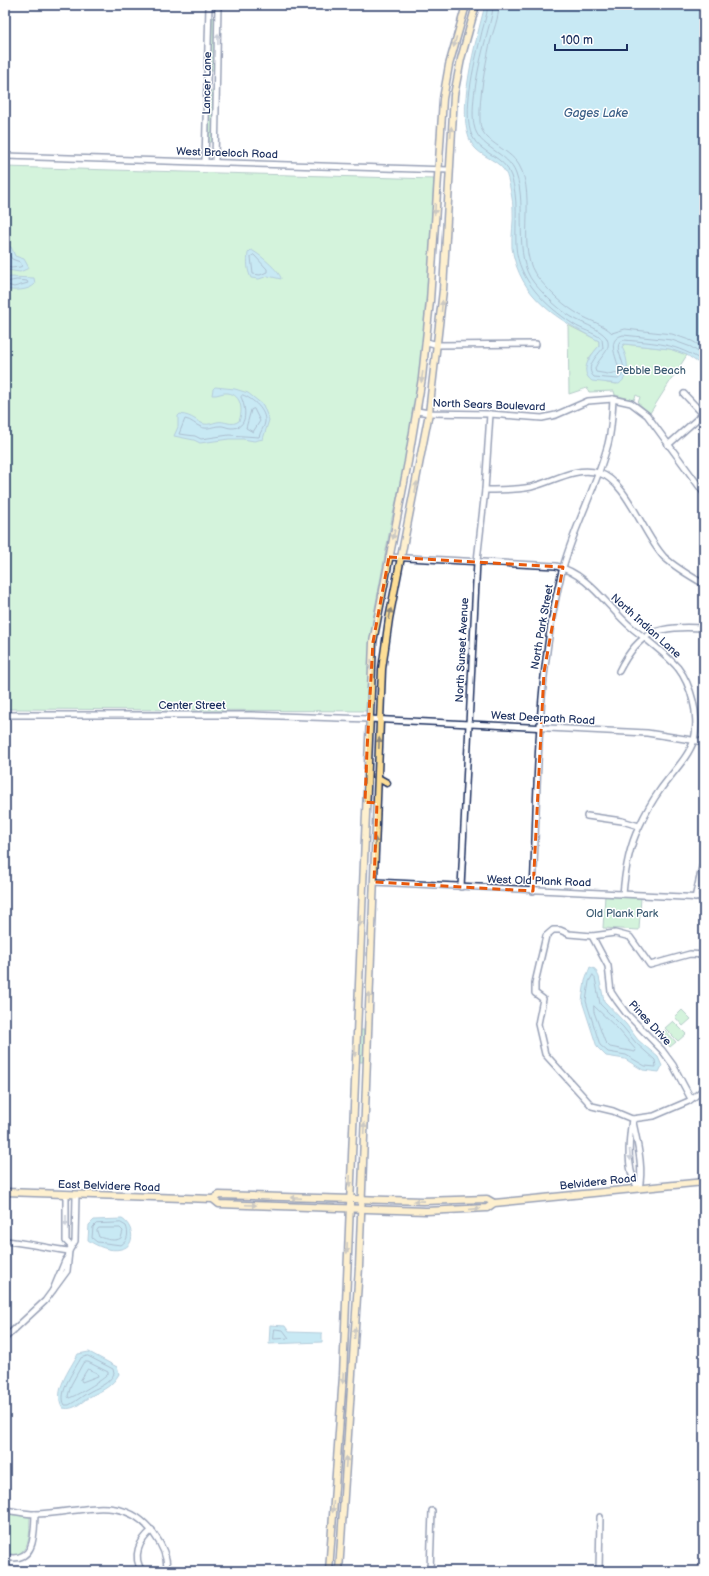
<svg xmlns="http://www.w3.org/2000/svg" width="709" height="1576" font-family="'Balsamiq Sans',sans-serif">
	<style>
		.green { fill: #9fe5b1; stroke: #5d8a88 }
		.water { fill: #86cfe7; stroke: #5b8fb0 }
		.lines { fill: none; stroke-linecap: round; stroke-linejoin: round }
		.shore { stroke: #466f95; stroke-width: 1 }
		.minor-casing { stroke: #1b2f5e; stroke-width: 8 }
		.major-casing { stroke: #1b2f5e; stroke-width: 9 }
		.minor { stroke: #fff; stroke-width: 5 }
		.major { stroke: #fdde96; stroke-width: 6 }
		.oneway { fill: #8d97ae }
		.oneway2 { fill: #8c867a }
		.marked { fill: none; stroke: #e8590c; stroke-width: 3; stroke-dasharray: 8 5; stroke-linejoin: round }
		.labels { text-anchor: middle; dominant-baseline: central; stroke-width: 3; stroke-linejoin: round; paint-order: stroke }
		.street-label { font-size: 11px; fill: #1b2f5e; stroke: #fff }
		.park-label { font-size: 11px; fill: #3c5c73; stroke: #fff }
		.water-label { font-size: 12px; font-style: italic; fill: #3b5f87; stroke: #fff }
	</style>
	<rect width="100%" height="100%" fill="#fff"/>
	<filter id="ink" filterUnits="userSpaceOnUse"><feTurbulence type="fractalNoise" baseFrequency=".025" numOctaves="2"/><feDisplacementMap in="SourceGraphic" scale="8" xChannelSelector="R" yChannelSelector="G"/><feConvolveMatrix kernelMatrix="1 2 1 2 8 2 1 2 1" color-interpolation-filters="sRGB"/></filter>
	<g filter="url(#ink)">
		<g class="green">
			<polygon points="212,17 215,18 214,70 211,70"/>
			<polygon points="210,91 213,91 212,142 209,142"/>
			<polygon points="5,167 434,179 426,347 416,419 392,518 373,619 369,711 5,709"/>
			<polygon points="568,325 599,341 599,346 589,358 586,370 607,383 617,384 628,373 622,347 624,344 670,349 687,355 650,413 638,403 640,397 636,395 634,400 615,395 614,391 589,392 587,388 569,394"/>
			<polygon points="605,895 641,897 639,930 603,928"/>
			<polygon points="682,1010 691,1019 683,1026 675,1017"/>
			<polygon points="673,1021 686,1034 678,1041 665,1028"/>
			<polygon points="359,1030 364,1030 363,1062 359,1062"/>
			<polygon points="665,1030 676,1042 670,1047 659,1035"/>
			<path d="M5,1514l25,2c-1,16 2,30 -13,39l-12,-2z"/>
		</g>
		<g class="water">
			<path d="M485,5h219v362l-17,-12 -17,-6 -46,-5 -2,3c6,12 9,28 -3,37l-27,-3c-14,-10 -1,-26 7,-35v-5c-41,-22 -79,-42 -87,-93 -1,-13 2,-26 1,-39 0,-10 -3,-21 -5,-30 -5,-20 -27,-20 -36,-35 -18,-28 5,-107 13,-139z"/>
			<polygon points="5,245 11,247 15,256 24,259 29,268 20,272 7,270 5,267"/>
			<path d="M251,250c6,2 30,22 30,29l-13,-3 -9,3 -8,-1c-4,-8 -4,-16 -3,-25z"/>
			<path d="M10,277l24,1 1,6c-6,7 -22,7 -30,5v-8z"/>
			<path d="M215,387l20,2 13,4 15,12 6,15 -6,19 -9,2 -11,-2h-14l-29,4 -6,-3 -20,-4 4,-9v-11l2,-2c14,2 15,7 24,10 5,1 8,-1 13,-2 8,-2 14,5 22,-1 4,-10 3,-26 -11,-28 -6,-1 -10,3 -16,2l1,-6z"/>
			<polygon points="590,967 595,969 599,977 604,1001 626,1024 638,1040 658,1057 662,1066 659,1072 643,1070 625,1059 606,1056 597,1047 582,1001 585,981"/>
			<path d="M122,1219c11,6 15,27 -1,30 -10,3 -25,-3 -33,-9l1,-15 5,-5z"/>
			<polygon points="270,1325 285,1326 289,1332 322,1333 322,1342 269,1344"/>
			<path d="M89,1352l28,15 2,7c-7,12 -14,15 -26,21 -11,5 -17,16 -30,13 -11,-16 7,-39 15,-54z"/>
		</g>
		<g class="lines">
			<g class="shore">
				<path d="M488,5c-1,12 -6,24 -8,35 -6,25 -18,73 -8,96 8,18 33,20 39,40 8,23 4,46 5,70 2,34 30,60 57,78 9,6 20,8 29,15l1,9c-6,8 -19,19 -9,29l24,2c17,-10 -11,-33 6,-39 32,3 52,3 80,22"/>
				<path d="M493,5c0,11 -5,22 -7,33 -6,21 -16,65 -12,87 4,24 34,26 42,49 12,33 -4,82 18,109 12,14 27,29 43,37 10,5 22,9 29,17 8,13 -8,20 -11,32l1,3 12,2 11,-2c0,-12 -15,-32 4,-37l49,5 19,7 13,9"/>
				<path d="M499,5c0,13 -6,26 -9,38 -5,25 -11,53 -10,78 0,21 28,26 39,44 19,33 -5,86 20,114 12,14 25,27 41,36 10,6 23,9 32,18l13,-4 47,5 20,7 12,7"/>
				<polyline points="5,249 12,259 20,262 22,266 20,267 11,268 5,265"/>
				<polygon points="254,255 267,269 267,272 260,275 253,274 251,257"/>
				<polygon points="17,280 27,281 28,283 14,287 7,285 8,282"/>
				<path d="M243,395c10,4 23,15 22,27 0,4 -5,10 -6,15l-30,-2 -28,4 -6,-3 -16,-2 6,-15c7,1 10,6 16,8 7,3 12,-1 18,-1 4,-1 8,2 12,2 18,1 15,-21 10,-31z"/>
				<polygon points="254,409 260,421 253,432 246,428 251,410"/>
				<polygon points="593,975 595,978 600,1004 623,1027 636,1043 655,1060 656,1067 645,1066 626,1055 608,1052 600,1045 586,1001 589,982"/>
				<polygon points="594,1006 619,1030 636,1050 635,1052 610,1047 605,1042 594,1012"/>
				<path d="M121,1223l5,3c3,7 2,15 -5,19l-24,-3 -5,-4 1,-11 3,-3z"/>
				<path d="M99,1228h21l3,3 -2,7c-6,4 -15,1 -22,-1l-2,-6z"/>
				<polygon points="275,1329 283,1330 289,1338 274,1339"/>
				<path d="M88,1356l25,13 1,5c-6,10 -13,12 -23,17 -8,4 -14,10 -22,14h-4c-8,-12 10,-36 16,-47z"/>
				<path d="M84,1362h4l20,10v2c-3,5 -34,23 -39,24l-1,-2 3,-11z"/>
				<polygon points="88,1369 97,1373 98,1376 82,1382 81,1380"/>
			</g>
			<g class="minor-casing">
				<g id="minor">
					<polyline points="5,156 449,170"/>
					<polyline points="205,162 209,5"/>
					<polyline points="215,162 218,5"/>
					<polyline points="427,342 438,345 536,344"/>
					<polyline points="684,394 702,413"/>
					<polyline points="417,411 429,413 490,414 542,418 556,415 588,401 613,399 631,403 647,415 704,493"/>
					<polyline points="668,445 704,413"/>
					<path d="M485,490c15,0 31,0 46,-3 22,-5 44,-21 68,-14 28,8 44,62 65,84 12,11 26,19 40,27"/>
					<path d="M389,557l167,9c33,8 51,41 76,62 16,13 32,24 46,40 7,9 12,21 15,33 3,11 4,27 1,39 -6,18 -23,34 -34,50 -8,11 -15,24 -21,37 -10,20 -14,44 -16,67"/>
					<path d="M619,671c21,-42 40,-45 85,-43"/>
					<polyline points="5,715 250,715 369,719 647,733 704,742"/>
					<polyline points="587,816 622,821 639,826"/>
					<polyline points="374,882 704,898"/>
					<polyline points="461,887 477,561 485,490 490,414"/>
					<path d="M533,891c5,-105 3,-214 28,-316 11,-45 35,-86 47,-131 4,-15 4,-30 5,-45"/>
					<polyline points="695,898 704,859"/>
					<polyline points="592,936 608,966 611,992 617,1001 626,1013 662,1050 673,1065 691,1099"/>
					<polyline points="704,955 690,954 650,965 630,937 615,933 592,936 569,934 560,930 553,930 546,936 535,983 535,993 543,999 538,1024 545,1054 592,1106 613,1111 632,1119 654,1116 689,1101 704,1089"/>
					<path d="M632,1119c-3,20 -7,54 7,69"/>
					<path d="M633,1122c4,20 11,46 6,66"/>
					<polyline points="66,1194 66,1241 71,1246"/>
					<path d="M5,1241c22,2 42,7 64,10"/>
					<polyline points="53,1290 65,1261 68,1257"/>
					<polyline points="5,1338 45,1301 67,1271 69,1251 75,1241 76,1195"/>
					<path d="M5,1510c10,1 20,4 30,4 44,0 88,-23 119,20 8,11 14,24 13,37"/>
					<path d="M5,1557c31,7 29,-23 30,-43"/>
					<path d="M142,1571c-10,-15 -3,-30 10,-41"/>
					<polyline points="430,1571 432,1511"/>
					<polyline points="599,1571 600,1517"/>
				</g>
			</g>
			<g class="major-casing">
				<g id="major">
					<polyline points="378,778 387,783"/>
					<polyline points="5,1192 213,1199 219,1204 426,1211 487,1208 494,1203 704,1182"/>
					<polyline points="213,1199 219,1195 423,1201 487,1199 494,1203"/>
					<polyline points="329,1571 343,1376 373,642 408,462 422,378 430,301 443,99 449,65 466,5"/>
					<polyline points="339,1571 359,1267 382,669 389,619 429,413 443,290 454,95 461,59 476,5"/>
				</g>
			</g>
			<use href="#minor" class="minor"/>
			<use href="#major" class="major"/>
		</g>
		<defs><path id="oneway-solid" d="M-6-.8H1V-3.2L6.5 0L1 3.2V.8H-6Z"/></defs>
		<g class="oneway">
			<use href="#oneway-solid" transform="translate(218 39) rotate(-89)"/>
			<use href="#oneway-solid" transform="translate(630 1155) rotate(84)"/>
			<use href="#oneway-solid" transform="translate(66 1221) rotate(90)"/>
		</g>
		<g class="oneway2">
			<use href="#oneway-solid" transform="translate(455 42) rotate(105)"/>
			<use href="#oneway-solid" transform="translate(451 132) rotate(-86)"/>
			<use href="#oneway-solid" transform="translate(435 209) rotate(93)"/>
			<use href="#oneway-solid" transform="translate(442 306) rotate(-85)"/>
			<use href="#oneway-solid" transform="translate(422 377) rotate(98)"/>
			<use href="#oneway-solid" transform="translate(416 487) rotate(-79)"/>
			<use href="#oneway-solid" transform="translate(394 534) rotate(102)"/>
			<use href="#oneway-solid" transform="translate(390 614) rotate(-80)"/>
			<use href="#oneway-solid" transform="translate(371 665) rotate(93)"/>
			<use href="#oneway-solid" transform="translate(379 743) rotate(-88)"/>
			<use href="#oneway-solid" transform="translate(375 843) rotate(-88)"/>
			<use href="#oneway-solid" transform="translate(360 921) rotate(92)"/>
			<use href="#oneway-solid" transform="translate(369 998) rotate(-88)"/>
			<use href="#oneway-solid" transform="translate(355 1051) rotate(92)"/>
			<use href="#oneway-solid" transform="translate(364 1128) rotate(-87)"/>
			<use href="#oneway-solid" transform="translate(350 1181) rotate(92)"/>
			<use href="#oneway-solid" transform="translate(296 1198) rotate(-178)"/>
			<use href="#oneway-solid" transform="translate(419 1201) rotate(-179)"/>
			<use href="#oneway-solid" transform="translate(251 1205) rotate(2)"/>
			<use href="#oneway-solid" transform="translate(475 1209) rotate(-5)"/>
			<use href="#oneway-solid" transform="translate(347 1248) rotate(92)"/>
			<use href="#oneway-solid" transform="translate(355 1333) rotate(-86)"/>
			<use href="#oneway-solid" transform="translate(343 1378) rotate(93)"/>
			<use href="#oneway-solid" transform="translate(346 1462) rotate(-86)"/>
			<use href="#oneway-solid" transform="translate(333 1507) rotate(94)"/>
		</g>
	</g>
	<path d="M0 0H709V1576H0ZM389,557l174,10 -19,105 -11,219 -159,-9 3,-79 -12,-1 2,-52 6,-108z" fill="#fff" fill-opacity=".55" fill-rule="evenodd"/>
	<path class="marked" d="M389,557l174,10 -19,105 -11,219 -159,-9 3,-79 -12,-1 2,-52 6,-108z"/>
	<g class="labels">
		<g class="street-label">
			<text transform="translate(207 83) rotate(-89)">Lancer Lane</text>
			<text transform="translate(227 153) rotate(2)">West Braeloch Road</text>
			<text transform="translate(489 405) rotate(2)">North Sears Boulevard</text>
			<text transform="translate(646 626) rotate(42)">North Indian Lane</text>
			<text transform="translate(542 627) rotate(-80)">North Park Street</text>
			<text transform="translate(462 650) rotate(-87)">North Sunset Avenue</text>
			<text x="192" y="705">Center Street</text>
			<text transform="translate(543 718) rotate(3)">West Deerpath Road</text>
			<text transform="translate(539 881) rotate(2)">West Old Plank Road</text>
			<text transform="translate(650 1023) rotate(47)">Pines Drive</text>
			<text transform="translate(598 1182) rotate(-6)">Belvidere Road</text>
			<text transform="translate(109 1186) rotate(2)">East Belvidere Road</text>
		</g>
		<g class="park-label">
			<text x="651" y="370">Pebble Beach</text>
			<text x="622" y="913">Old Plank Park</text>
		</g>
		<g class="water-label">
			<text x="596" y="113">Gages Lake</text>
		</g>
	</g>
	<rect width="709" height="1576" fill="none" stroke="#fff" stroke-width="20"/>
	<rect x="10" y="10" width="689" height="1556" fill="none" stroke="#1b2f5e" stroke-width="1.5" filter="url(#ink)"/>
	<path d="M555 44v6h72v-6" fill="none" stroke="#1b2f5e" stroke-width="2"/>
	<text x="561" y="44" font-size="12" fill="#1b2f5e" stroke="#ffffff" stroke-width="3" paint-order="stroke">100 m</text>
</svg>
